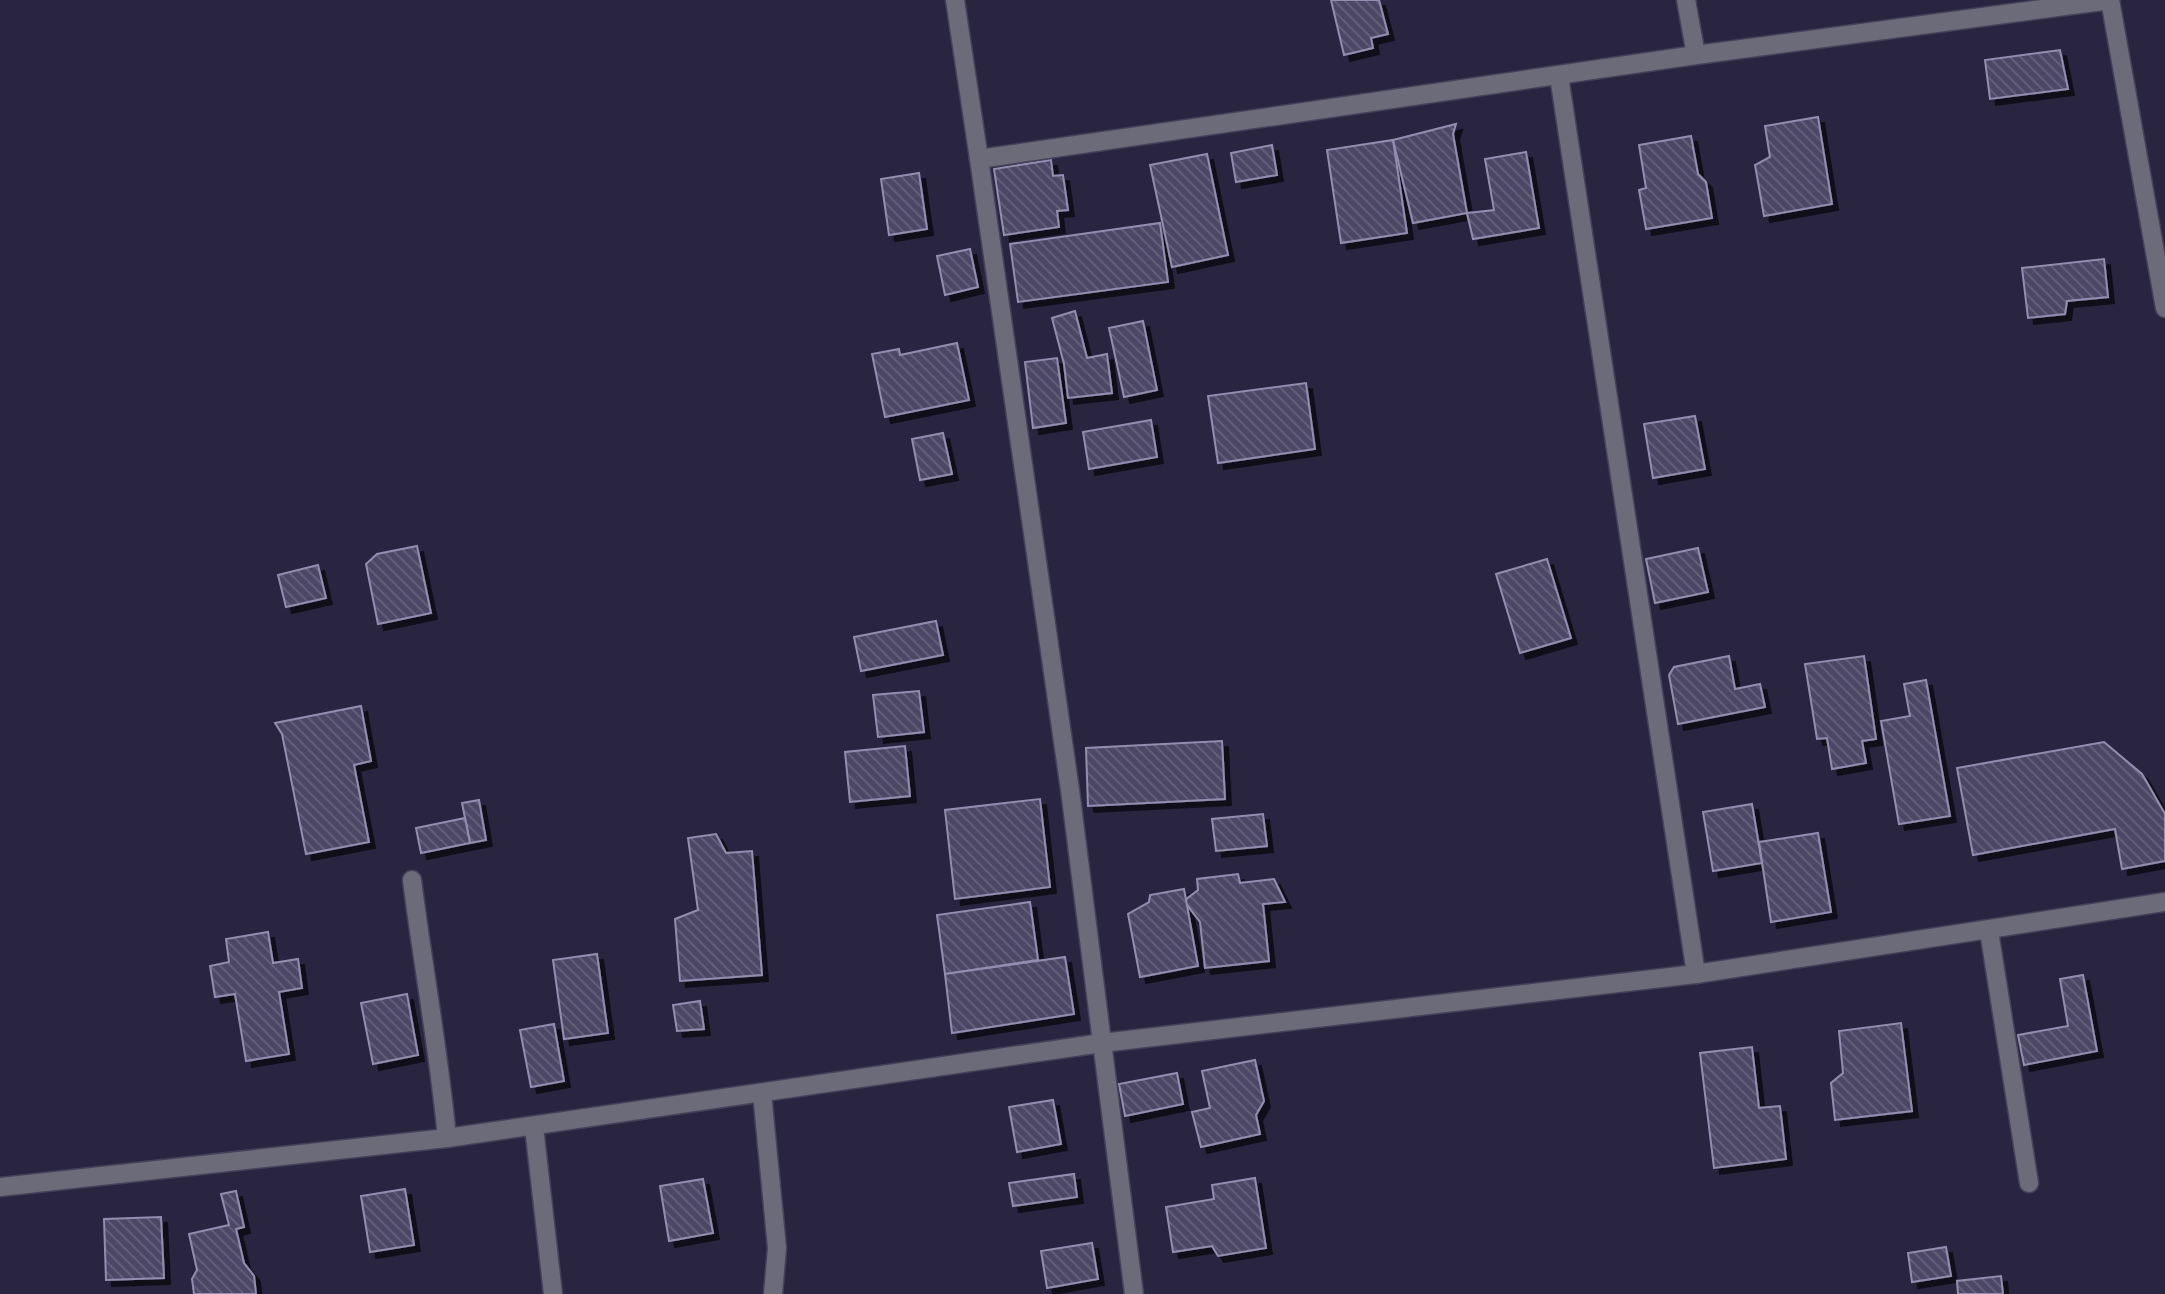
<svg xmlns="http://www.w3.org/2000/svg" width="2165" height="1294" font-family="'Archivo Narrow',sans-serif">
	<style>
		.building { fill: url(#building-back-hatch); stroke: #938eb0; stroke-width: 2; filter: url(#shadow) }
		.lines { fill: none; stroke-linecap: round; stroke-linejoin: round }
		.street-casing { stroke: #45415a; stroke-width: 21 }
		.street { stroke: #6c6b79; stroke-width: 18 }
	</style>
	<defs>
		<pattern id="building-back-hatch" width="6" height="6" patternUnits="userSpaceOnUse" patternTransform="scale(1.75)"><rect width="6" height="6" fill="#4c4765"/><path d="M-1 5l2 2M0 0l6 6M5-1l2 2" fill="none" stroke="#66627c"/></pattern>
		<filter id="shadow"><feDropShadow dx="6" dy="6" stdDeviation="0" flood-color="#0009"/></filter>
	</defs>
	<rect width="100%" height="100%" fill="#29243f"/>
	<g class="building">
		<polygon points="1331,0 1379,0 1388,34 1371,38 1373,48 1344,55"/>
		<polygon points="2060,50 2068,89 1990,99 1985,60"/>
		<polygon points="1818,117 1832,204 1764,216 1755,165 1770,157 1765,126"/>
		<polygon points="1456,124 1453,134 1467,213 1413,223 1393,140"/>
		<polygon points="1691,136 1698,174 1706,182 1712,218 1646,229 1639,190 1646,188 1639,145"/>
		<polygon points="1393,140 1407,233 1341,243 1327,150"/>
		<polygon points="1272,145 1277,175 1236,182 1231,153"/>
		<polygon points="1526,152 1539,228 1473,239 1467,213 1494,210 1485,159"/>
		<polygon points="1207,154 1228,255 1172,267 1150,165"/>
		<polygon points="1051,160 1053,176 1063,175 1068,210 1057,211 1059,227 1004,235 994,169"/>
		<polygon points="919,173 927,229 889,235 881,179"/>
		<polygon points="1160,223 1168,282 1018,302 1010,244"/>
		<polygon points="970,249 978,287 945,295 937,256"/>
		<polygon points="2104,259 2108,297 2067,301 2065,314 2028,318 2022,268"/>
		<polygon points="1075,311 1087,358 1107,354 1112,393 1068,398 1064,364 1052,318"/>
		<polygon points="1143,321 1157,390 1124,397 1109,328"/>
		<polygon points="957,343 969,400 885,417 872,354 899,349 900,355"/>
		<polygon points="1057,358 1066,423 1033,428 1025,362"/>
		<polygon points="1306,383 1315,449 1218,463 1208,396"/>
		<polygon points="1695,416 1705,469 1653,478 1644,424"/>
		<polygon points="1151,420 1157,457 1089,469 1083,432"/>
		<polygon points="943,433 952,474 920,480 912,439"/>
		<polygon points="417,546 431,613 378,624 366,564 377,554"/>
		<polygon points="1698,548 1708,592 1655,603 1646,559"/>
		<polygon points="1547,559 1571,638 1520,653 1496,574"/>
		<polygon points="318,565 326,598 286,607 278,575"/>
		<polygon points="936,621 943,655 861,671 854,637"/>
		<polygon points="1729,656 1735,689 1760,684 1765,707 1678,724 1669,675 1674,667"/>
		<polygon points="1864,656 1876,739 1862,741 1866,763 1832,769 1827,738 1817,739 1805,664"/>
		<polygon points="1926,680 1950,816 1899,824 1881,721 1910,716 1904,684"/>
		<polygon points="919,691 924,732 878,737 873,695"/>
		<polygon points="361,706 371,761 354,765 369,842 306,854 282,734 275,723"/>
		<polygon points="1222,741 1225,799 1088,806 1086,748"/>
		<polygon points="2104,742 2142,774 2165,814 2165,861 2122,869 2115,829 1973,855 1957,768"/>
		<polygon points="905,746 910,796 850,802 845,752"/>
		<polygon points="1040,799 1050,887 955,899 945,810"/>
		<polygon points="479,800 486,840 470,843 462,803"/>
		<polygon points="1752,804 1762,863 1713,871 1703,812"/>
		<polygon points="1263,814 1267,846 1216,851 1212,819"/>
		<polygon points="465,818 470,843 421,853 416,828"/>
		<polygon points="1818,833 1831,912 1771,922 1759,842"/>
		<polygon points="716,834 726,853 752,851 762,975 680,981 675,919 698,910 688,838"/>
		<polygon points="1238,874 1240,883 1274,879 1285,902 1263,904 1269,961 1205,968 1200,922 1184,901 1198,890 1197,879"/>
		<polygon points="1184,889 1198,966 1140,977 1128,914 1149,902 1150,895"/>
		<polygon points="1030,902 1038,960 945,974 937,915"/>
		<polygon points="268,932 273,963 298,959 302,988 279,992 289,1054 246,1061 235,994 215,997 210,966 229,962 226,939"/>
		<polygon points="597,954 608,1033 564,1039 553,960"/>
		<polygon points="1065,957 1074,1014 952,1033 945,974"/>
		<polygon points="2083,975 2097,1051 2024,1065 2018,1035 2068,1026 2060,979"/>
		<polygon points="407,994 418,1055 373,1064 361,1003"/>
		<polygon points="700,1001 704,1029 677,1031 673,1005"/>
		<polygon points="1901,1023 1912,1111 1835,1120 1831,1083 1843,1073 1839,1031"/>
		<polygon points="554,1024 564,1081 531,1087 520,1030"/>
		<polygon points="1752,1047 1759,1108 1780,1106 1786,1159 1714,1168 1700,1053"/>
		<polygon points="1255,1060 1264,1101 1256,1115 1260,1134 1201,1147 1192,1112 1210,1108 1202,1071"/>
		<polygon points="1177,1073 1183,1104 1125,1116 1119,1084"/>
		<polygon points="1053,1100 1061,1144 1017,1152 1009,1107"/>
		<polygon points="1074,1174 1077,1197 1013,1206 1009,1183"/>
		<polygon points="1255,1178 1266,1248 1218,1256 1212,1246 1173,1252 1166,1207 1214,1199 1212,1185"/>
		<polygon points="703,1179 713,1233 669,1241 660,1186"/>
		<polygon points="405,1189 414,1245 370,1252 361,1196"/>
		<polygon points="236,1191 244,1227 236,1229 244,1263 254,1276 256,1294 194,1294 192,1279 197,1270 189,1234 229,1225 221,1194"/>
		<polygon points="161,1217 164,1278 106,1280 104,1219"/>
		<polygon points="1092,1243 1098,1279 1047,1288 1041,1251"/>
		<polygon points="1946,1247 1951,1276 1912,1282 1908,1253"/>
		<polygon points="2001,1276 2003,1294 1958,1294 1957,1281"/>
	</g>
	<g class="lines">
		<g class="street-casing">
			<g id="street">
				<polyline points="955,0 979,159"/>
				<polyline points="1686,0 1696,55"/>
				<polyline points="2110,0 2165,308"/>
				<polyline points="1559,76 1696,974"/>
				<path d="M412,880c11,86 27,172 35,258"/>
				<polyline points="1989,931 2029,1183"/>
				<polyline points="762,1093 777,1248 773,1294"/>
				<polyline points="534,1127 553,1294"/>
				<polyline points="0,1187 447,1138 1102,1043 1696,974 2165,902"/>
				<polyline points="1134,1294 1070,790 979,159 1696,55 2110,0"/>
			</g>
		</g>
		<use href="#street" class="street"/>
	</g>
</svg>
